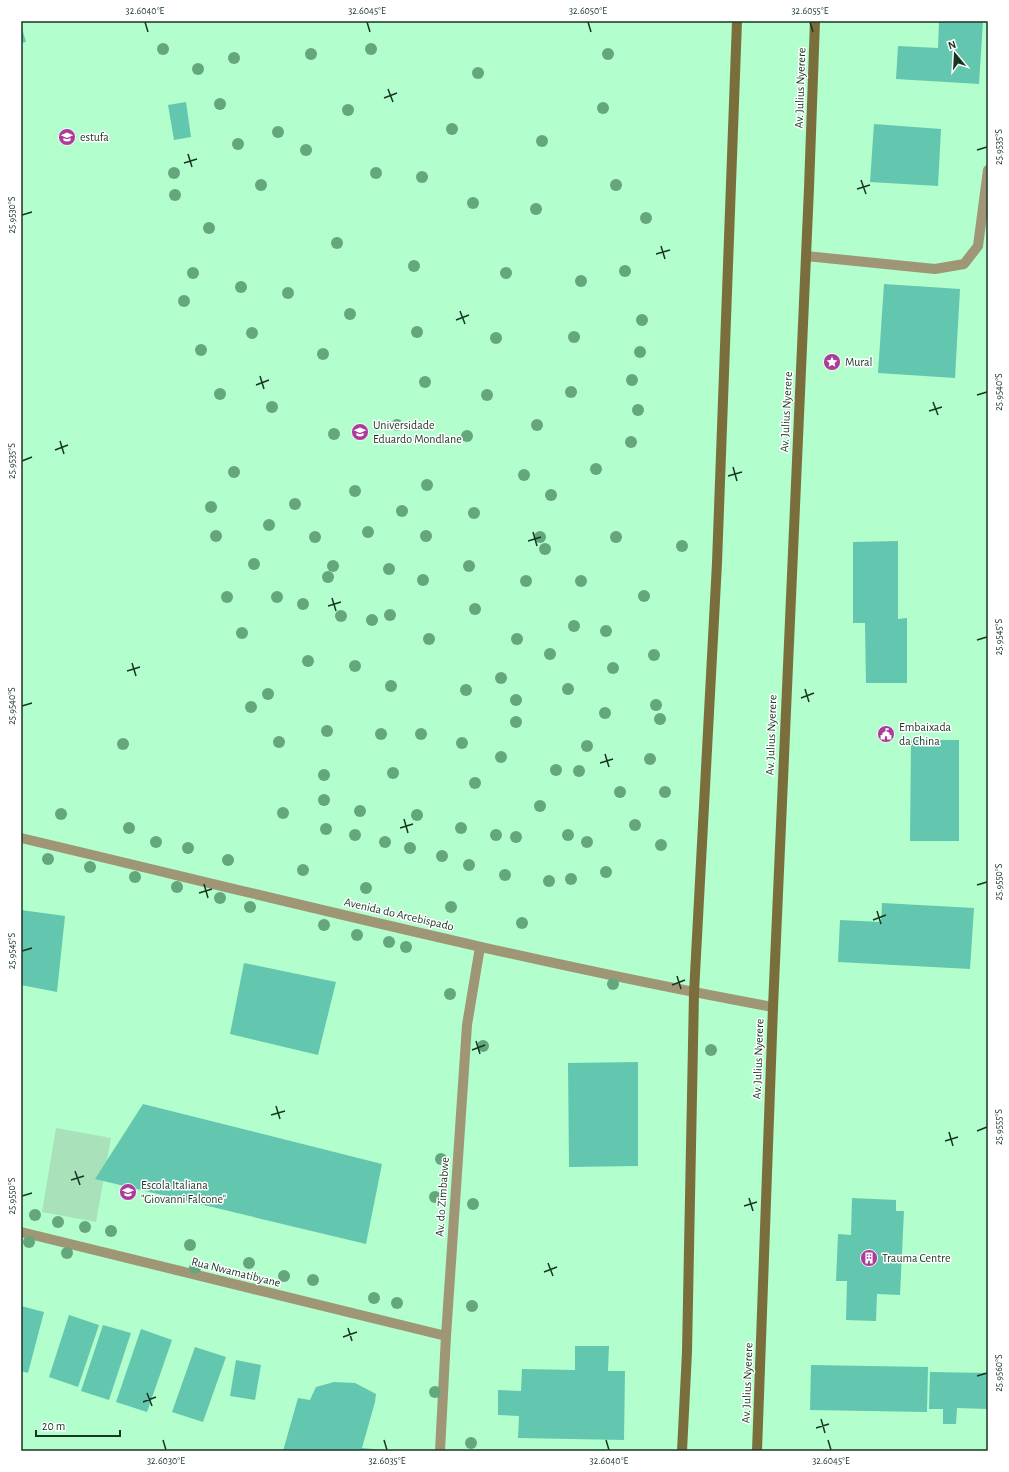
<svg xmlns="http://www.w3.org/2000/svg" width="1009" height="1472" font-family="'Alegreya Sans',sans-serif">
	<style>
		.green { fill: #a9e1bb }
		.building { fill: #62c7ae }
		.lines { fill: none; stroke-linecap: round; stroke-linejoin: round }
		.service { stroke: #9f9676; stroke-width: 10 }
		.minor { stroke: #9f9676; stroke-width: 10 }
		.secondary { stroke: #7b6e3d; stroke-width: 10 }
		.tree { fill: #64a77d }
		.ticks { fill: none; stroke: #173623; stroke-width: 1.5 }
		.labels { text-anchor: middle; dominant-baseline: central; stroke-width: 3; stroke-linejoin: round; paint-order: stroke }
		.street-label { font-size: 12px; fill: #173623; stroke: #fff }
		.poi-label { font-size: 12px; fill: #173623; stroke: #fff; text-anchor: start }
		.neatline { fill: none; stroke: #173623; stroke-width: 1.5 }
		.ticks-label { font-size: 10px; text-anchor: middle; fill: #173623 }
	</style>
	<rect width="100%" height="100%" fill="#b2fecc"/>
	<polygon class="green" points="56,1128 111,1138 96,1222 42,1212"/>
	<g class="building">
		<polygon points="939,21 983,21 979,84 896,79 898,46 938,48"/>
		<polygon points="21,25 26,42 21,43"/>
		<polygon points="186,102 191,137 174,140 168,105"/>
		<polygon points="874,124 941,129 938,186 870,182"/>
		<polygon points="884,284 960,289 955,378 878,373"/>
		<polygon points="898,541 898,619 907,618 907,683 866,683 865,623 853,623 853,542"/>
		<polygon points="911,740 959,740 959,841 910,841"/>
		<polygon points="882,903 974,908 970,969 838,962 840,920 881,922"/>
		<polygon points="21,910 65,916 57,992 21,985"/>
		<polygon points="244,963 336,982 318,1055 230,1034"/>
		<polygon points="638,1062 638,1166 569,1167 568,1063"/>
		<polygon points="143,1104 382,1164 366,1244 95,1179"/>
		<polygon points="852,1198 896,1200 896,1211 904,1211 900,1295 877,1294 876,1321 846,1320 847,1281 836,1281 838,1234 851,1235"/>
		<polygon points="21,1306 44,1312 28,1373 21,1371"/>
		<polygon points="69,1315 99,1325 78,1387 49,1377"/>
		<polygon points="103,1325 131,1333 109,1400 81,1391"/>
		<polygon points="141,1329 172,1340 147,1412 116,1402"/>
		<polygon points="575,1346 609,1346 608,1371 625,1371 624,1440 518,1438 519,1416 498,1415 498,1390 521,1391 522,1369 575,1370"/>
		<polygon points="195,1347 226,1357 203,1422 172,1412"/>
		<polygon points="236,1360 261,1365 255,1400 230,1396"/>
		<polygon points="811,1365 928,1367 927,1412 810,1410"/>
		<polygon points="930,1372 988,1373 988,1409 957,1408 956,1424 943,1424 943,1409 929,1409"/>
		<polygon points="334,1382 355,1383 376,1394 375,1402 362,1448 384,1450 384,1451 283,1451 298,1398 310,1400 316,1387"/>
	</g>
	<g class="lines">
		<polyline class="service" points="806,256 935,269 964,264 978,246 988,170"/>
		<g class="minor">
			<path d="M21,838c250,59 499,123 752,169"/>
			<polyline points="21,1232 446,1336"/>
			<polyline points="440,1451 446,1336 467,1025 480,947"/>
		</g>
		<g class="secondary">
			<polyline points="682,1451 687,1352 694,993 717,563 737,21"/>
			<polyline points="757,1451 773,1007 809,188 815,21"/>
		</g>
	</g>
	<g class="tree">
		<circle cx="163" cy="49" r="6"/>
		<circle cx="371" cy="49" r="6"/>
		<circle cx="311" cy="54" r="6"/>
		<circle cx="608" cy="54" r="6"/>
		<circle cx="234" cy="58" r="6"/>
		<circle cx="198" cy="69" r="6"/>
		<circle cx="478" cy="73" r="6"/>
		<circle cx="220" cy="104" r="6"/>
		<circle cx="603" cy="108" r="6"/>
		<circle cx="348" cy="110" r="6"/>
		<circle cx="452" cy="129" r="6"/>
		<circle cx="278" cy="132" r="6"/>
		<circle cx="542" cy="141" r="6"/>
		<circle cx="238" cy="144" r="6"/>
		<circle cx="306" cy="150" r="6"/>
		<circle cx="174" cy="173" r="6"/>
		<circle cx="376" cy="173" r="6"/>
		<circle cx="422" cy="177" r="6"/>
		<circle cx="261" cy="185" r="6"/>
		<circle cx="616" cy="185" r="6"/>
		<circle cx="175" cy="195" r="6"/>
		<circle cx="473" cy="203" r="6"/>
		<circle cx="536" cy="209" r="6"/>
		<circle cx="646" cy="218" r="6"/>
		<circle cx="209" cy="228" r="6"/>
		<circle cx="337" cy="243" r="6"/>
		<circle cx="414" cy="266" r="6"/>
		<circle cx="625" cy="271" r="6"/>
		<circle cx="193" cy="273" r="6"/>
		<circle cx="506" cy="273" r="6"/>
		<circle cx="581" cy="281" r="6"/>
		<circle cx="241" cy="287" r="6"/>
		<circle cx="288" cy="293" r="6"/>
		<circle cx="184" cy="301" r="6"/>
		<circle cx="350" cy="314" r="6"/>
		<circle cx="642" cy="320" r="6"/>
		<circle cx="417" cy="332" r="6"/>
		<circle cx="252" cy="333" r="6"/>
		<circle cx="574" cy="337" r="6"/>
		<circle cx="496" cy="338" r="6"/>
		<circle cx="201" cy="350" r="6"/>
		<circle cx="640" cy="352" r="6"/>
		<circle cx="323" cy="354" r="6"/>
		<circle cx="632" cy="380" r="6"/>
		<circle cx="425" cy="382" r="6"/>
		<circle cx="571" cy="392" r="6"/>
		<circle cx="220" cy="394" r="6"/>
		<circle cx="487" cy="395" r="6"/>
		<circle cx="272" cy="407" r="6"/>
		<circle cx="638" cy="410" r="6"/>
		<circle cx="397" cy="425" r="6"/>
		<circle cx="537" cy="425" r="6"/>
		<circle cx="334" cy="434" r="6"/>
		<circle cx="467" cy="436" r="6"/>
		<circle cx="631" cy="442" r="6"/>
		<circle cx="596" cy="469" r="6"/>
		<circle cx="234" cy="472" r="6"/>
		<circle cx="524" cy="475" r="6"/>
		<circle cx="427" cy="485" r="6"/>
		<circle cx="355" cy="491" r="6"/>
		<circle cx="551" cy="495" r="6"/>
		<circle cx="295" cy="504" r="6"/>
		<circle cx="211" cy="507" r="6"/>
		<circle cx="402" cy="511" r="6"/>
		<circle cx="474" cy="513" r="6"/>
		<circle cx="269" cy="525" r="6"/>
		<circle cx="368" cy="532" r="6"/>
		<circle cx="216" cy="536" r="6"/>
		<circle cx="426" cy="536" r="6"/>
		<circle cx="315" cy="537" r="6"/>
		<circle cx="540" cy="537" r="6"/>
		<circle cx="616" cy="537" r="6"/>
		<circle cx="682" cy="546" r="6"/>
		<circle cx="545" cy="549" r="6"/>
		<circle cx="254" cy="564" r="6"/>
		<circle cx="333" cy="566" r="6"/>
		<circle cx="469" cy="566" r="6"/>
		<circle cx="389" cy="569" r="6"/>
		<circle cx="328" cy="577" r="6"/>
		<circle cx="423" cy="580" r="6"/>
		<circle cx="526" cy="581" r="6"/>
		<circle cx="581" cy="581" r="6"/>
		<circle cx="644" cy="596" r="6"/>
		<circle cx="227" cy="597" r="6"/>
		<circle cx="277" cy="597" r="6"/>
		<circle cx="303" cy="604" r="6"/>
		<circle cx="475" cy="609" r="6"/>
		<circle cx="390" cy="615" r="6"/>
		<circle cx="341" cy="616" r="6"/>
		<circle cx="372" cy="620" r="6"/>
		<circle cx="574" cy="626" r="6"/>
		<circle cx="606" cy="631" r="6"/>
		<circle cx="242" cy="633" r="6"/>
		<circle cx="429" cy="639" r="6"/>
		<circle cx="517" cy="639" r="6"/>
		<circle cx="550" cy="654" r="6"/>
		<circle cx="654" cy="655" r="6"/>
		<circle cx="308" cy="661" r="6"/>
		<circle cx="355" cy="666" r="6"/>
		<circle cx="613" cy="668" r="6"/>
		<circle cx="501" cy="678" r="6"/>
		<circle cx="391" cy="686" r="6"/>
		<circle cx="568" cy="689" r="6"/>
		<circle cx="466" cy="690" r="6"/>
		<circle cx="268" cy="694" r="6"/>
		<circle cx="516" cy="700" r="6"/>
		<circle cx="656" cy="705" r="6"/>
		<circle cx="251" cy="707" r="6"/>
		<circle cx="605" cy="713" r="6"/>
		<circle cx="660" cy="719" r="6"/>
		<circle cx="516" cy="722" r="6"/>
		<circle cx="327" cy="731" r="6"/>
		<circle cx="381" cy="734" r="6"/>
		<circle cx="421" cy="734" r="6"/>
		<circle cx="279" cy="742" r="6"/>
		<circle cx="462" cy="743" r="6"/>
		<circle cx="123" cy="744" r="6"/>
		<circle cx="587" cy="746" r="6"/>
		<circle cx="501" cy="757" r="6"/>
		<circle cx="650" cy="759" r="6"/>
		<circle cx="556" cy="770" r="6"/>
		<circle cx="579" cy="771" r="6"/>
		<circle cx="393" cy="773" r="6"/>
		<circle cx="324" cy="775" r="6"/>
		<circle cx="475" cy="783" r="6"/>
		<circle cx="620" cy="792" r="6"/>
		<circle cx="665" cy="792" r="6"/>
		<circle cx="324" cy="800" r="6"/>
		<circle cx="540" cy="806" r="6"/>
		<circle cx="360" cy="811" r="6"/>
		<circle cx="283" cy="813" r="6"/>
		<circle cx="61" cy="814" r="6"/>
		<circle cx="417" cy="815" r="6"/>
		<circle cx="635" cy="825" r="6"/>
		<circle cx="129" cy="828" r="6"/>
		<circle cx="461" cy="828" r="6"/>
		<circle cx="326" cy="829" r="6"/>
		<circle cx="355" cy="835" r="6"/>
		<circle cx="496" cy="835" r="6"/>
		<circle cx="568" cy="835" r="6"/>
		<circle cx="516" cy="837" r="6"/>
		<circle cx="156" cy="842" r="6"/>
		<circle cx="385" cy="842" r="6"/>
		<circle cx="587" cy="842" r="6"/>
		<circle cx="661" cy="845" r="6"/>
		<circle cx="188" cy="848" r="6"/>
		<circle cx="410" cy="848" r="6"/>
		<circle cx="442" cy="856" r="6"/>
		<circle cx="48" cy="859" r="6"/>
		<circle cx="228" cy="860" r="6"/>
		<circle cx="469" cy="865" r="6"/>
		<circle cx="90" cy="867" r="6"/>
		<circle cx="303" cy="870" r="6"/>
		<circle cx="606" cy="872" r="6"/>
		<circle cx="505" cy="875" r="6"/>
		<circle cx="135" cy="877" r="6"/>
		<circle cx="571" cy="879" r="6"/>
		<circle cx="549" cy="881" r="6"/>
		<circle cx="177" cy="887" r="6"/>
		<circle cx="366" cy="888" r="6"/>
		<circle cx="220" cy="898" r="6"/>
		<circle cx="250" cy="907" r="6"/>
		<circle cx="451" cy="907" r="6"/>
		<circle cx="522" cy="923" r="6"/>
		<circle cx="324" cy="925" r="6"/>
		<circle cx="357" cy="935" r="6"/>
		<circle cx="389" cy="942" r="6"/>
		<circle cx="406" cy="947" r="6"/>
		<circle cx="613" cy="984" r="6"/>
		<circle cx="450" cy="994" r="6"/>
		<circle cx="483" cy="1046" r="6"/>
		<circle cx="711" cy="1050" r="6"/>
		<circle cx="441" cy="1159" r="6"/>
		<circle cx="435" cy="1197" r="6"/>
		<circle cx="473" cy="1204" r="6"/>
		<circle cx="35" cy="1215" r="6"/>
		<circle cx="58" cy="1222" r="6"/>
		<circle cx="85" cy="1227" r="6"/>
		<circle cx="111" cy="1231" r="6"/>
		<circle cx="29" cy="1242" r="6"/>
		<circle cx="190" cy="1245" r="6"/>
		<circle cx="67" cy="1253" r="6"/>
		<circle cx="249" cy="1263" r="6"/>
		<circle cx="195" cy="1268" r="6"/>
		<circle cx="284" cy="1276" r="6"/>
		<circle cx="313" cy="1280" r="6"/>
		<circle cx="374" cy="1298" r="6"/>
		<circle cx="397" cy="1303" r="6"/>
		<circle cx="472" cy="1306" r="6"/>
		<circle cx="435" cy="1392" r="6"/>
		<circle cx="471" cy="1443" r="6"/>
	</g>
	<path class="ticks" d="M145,22l3,10M367,22l3,10M588,22l3,10M810,22l3,10M388,89l5,13M384,98l13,-5M977,150l10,-3M188,154l4,13M184,163l13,-4M861,180l5,14M857,189l13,-4M22,215l10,-3M661,246l4,13M656,254l14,-4M460,311l5,13M456,320l13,-5M260,376l4,13M256,385l13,-5M977,395l10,-3M933,402l5,13M929,411l13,-4M60,441l4,13M55,450l13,-5M22,461l10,-4M733,467l4,14M728,476l14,-4M533,532l4,14M528,541l13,-4M332,598l4,13M328,606l13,-4M977,640l10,-3M132,663l4,13M127,671l13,-4M805,689l4,13M801,698l13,-5M22,706l10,-3M605,754l4,13M600,763l13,-4M404,819l4,14M400,828l13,-4M204,884l4,14M977,885l10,-3M199,893l13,-4M877,911l4,13M873,920l13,-5M22,951l10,-3M677,976l4,13M672,985l13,-5M476,1041l4,13M472,1050l13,-5M276,1106l4,13M271,1115l14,-4M977,1131l10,-4M949,1132l4,14M945,1141l13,-4M75,1171l5,14M71,1180l13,-4M22,1196l10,-3M749,1198l4,13M744,1206l13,-4M548,1263l5,13M544,1272l13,-5M348,1328l4,13M343,1337l14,-5M977,1376l10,-3M147,1393l5,13M143,1402l13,-5M821,1419l4,14M816,1428l13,-4M163,1440l3,10M384,1440l3,10M606,1440l3,10M828,1440l3,10"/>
	<defs>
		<g id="university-disc" transform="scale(0.9)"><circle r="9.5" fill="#ab3c99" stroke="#fff"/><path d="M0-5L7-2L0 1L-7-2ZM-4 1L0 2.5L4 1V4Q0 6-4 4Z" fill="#fff"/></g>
		<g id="sight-disc" transform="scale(0.9)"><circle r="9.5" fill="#ab3c99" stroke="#fff"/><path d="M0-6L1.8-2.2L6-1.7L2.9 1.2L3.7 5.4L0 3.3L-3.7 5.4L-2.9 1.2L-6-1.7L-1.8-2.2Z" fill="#fff"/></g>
		<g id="civic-disc" transform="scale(0.9)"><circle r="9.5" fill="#ab3c99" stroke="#fff"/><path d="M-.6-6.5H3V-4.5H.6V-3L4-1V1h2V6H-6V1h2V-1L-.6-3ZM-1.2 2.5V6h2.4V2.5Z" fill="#fff"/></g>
		<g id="school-disc" transform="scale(0.9)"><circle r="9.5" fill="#ab3c99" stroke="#fff"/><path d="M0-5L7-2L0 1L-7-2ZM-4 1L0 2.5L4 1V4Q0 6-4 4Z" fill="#fff"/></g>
		<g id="building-disc" transform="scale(0.9)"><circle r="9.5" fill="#ab3c99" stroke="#fff"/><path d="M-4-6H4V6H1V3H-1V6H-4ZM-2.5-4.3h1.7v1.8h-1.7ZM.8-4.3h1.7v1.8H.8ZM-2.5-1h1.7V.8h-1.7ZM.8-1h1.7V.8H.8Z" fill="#fff"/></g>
	</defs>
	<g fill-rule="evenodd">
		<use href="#university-disc" x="67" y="137"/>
		<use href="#sight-disc" x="832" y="362"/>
		<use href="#university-disc" x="360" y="432"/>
		<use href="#civic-disc" x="886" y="734"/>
		<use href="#school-disc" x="128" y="1192"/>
		<use href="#building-disc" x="869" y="1258"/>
	</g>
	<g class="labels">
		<g class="street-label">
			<text transform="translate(800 88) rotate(-88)">Av. Julius Nyerere</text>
			<text transform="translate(786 412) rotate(-87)">Av. Julius Nyerere</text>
			<text transform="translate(771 735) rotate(-88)">Av. Julius Nyerere</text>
			<text transform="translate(399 914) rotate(13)">Avenida do Arcebispado</text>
			<text transform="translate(758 1059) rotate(-88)">Av. Julius Nyerere</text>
			<text transform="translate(442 1197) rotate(-86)">Av. do Zimbabwe</text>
			<text transform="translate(236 1272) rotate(14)">Rua Nwamatibyane</text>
			<text transform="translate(747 1383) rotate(-88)">Av. Julius Nyerere</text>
		</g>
		<g class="poi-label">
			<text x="80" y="137">estufa</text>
			<text x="845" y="362">Mural</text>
			<text x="373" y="425">Universidade<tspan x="373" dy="14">Eduardo Mondlane</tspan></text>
			<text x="899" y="727">Embaixada<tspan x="899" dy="14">da China</tspan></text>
			<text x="141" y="1185">Escola Italiana<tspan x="141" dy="14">"Giovanni Falcone"</tspan></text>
			<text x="882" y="1258">Trauma Centre</text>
		</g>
	</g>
	<rect width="1009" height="1472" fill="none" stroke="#ffffff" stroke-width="44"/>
	<g transform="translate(955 54) rotate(342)" stroke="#ffffff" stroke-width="3" paint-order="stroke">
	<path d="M0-3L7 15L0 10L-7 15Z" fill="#173623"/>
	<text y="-6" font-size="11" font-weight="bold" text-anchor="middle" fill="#173623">N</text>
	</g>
	<path d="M36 1430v6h84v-6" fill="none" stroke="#173623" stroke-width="2"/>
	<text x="42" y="1430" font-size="12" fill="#173623" stroke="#ffffff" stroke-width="3" paint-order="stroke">20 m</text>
	<rect x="22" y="22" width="965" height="1428" class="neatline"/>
	<g class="ticks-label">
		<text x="145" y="14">32.6040°E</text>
		<text x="367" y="14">32.6045°E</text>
		<text x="588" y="14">32.6050°E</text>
		<text x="810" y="14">32.6055°E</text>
		<text transform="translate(998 147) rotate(-90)" y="4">25.9535°S</text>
		<text transform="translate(11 215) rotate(-90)" y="4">25.9530°S</text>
		<text transform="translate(998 392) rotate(-90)" y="4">25.9540°S</text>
		<text transform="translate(11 461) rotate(-90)" y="4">25.9535°S</text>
		<text transform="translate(998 637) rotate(-90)" y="4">25.9545°S</text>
		<text transform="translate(11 706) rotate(-90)" y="4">25.9540°S</text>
		<text transform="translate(998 882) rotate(-90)" y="4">25.9550°S</text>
		<text transform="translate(11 951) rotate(-90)" y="4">25.9545°S</text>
		<text transform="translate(998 1127) rotate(-90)" y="4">25.9555°S</text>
		<text transform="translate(11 1196) rotate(-90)" y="4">25.9550°S</text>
		<text transform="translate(998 1373) rotate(-90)" y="4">25.9560°S</text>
		<text x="166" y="1464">32.6030°E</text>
		<text x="387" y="1464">32.6035°E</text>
		<text x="609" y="1464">32.6040°E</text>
		<text x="831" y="1464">32.6045°E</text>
	</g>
</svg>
